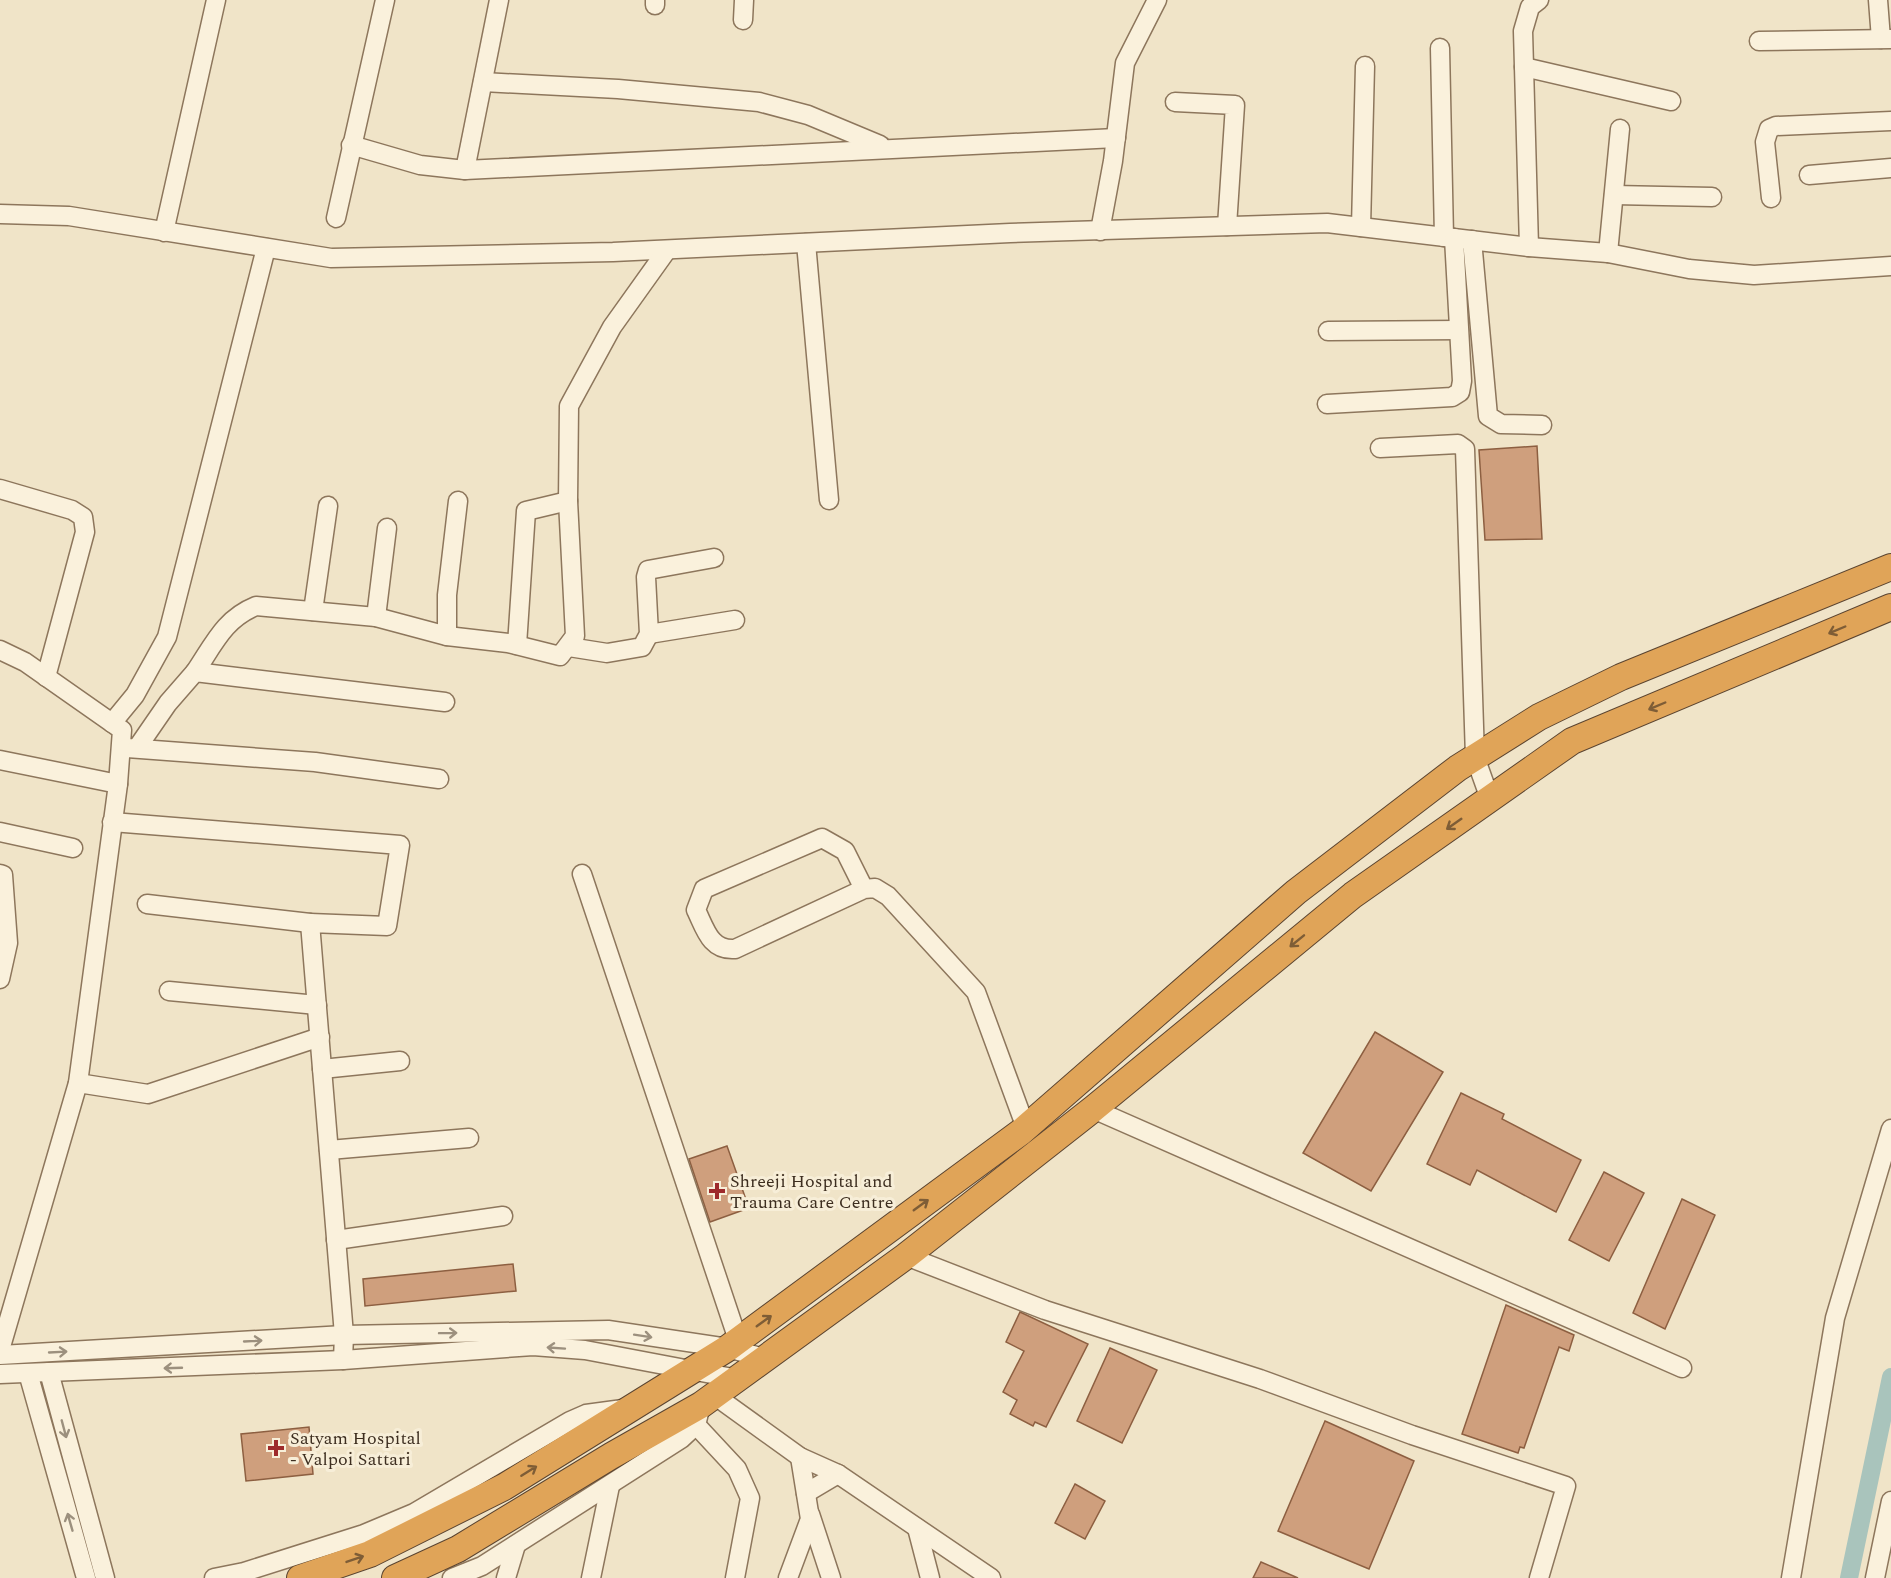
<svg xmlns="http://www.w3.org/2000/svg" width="1891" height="1578" font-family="Spectral,serif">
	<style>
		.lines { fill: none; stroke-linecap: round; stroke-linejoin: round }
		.canal { stroke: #a9c4bc; stroke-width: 18 }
		.building { fill: #cf9f7d; stroke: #8d5f41; stroke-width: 1.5 }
		.minor-casing { stroke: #8d765c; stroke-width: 21 }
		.highway-casing { stroke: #5b4430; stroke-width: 28 }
		.minor { stroke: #faf1dc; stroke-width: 18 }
		.highway { stroke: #e0a458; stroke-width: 26 }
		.oneway { stroke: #7e5d36 }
		.oneway2 { stroke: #9c907e }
		.poi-dot { fill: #9e2a2b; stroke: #f7eed8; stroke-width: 2 }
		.labels { text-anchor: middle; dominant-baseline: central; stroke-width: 6; stroke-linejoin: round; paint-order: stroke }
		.poi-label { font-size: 18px; fill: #3d2e20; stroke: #f7eed8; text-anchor: start }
	</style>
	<rect width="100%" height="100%" fill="#f0e4c8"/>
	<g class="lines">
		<polyline class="canal" points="1849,1578 1891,1377"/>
	</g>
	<g class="building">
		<polygon points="1537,446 1542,539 1485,540 1479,450"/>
		<polygon points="1375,1032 1443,1072 1371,1191 1303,1153"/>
		<polygon points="1461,1093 1504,1114 1502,1119 1581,1160 1556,1212 1477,1170 1470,1185 1427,1164"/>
		<polygon points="727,1146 749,1208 710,1222 689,1159"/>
		<polygon points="1604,1172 1644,1193 1609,1261 1569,1240"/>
		<polygon points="1682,1199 1715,1215 1665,1329 1633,1313"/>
		<polygon points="513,1264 516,1291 365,1306 363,1279"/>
		<polygon points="1506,1305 1574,1335 1569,1351 1559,1347 1524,1448 1520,1447 1518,1453 1462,1434"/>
		<polygon points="1020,1312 1088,1344 1046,1427 1035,1422 1033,1426 1010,1414 1017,1400 1003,1392 1024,1351 1006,1342"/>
		<polygon points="1110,1348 1157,1370 1122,1443 1077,1421"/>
		<polygon points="1325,1421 1414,1461 1369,1569 1278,1531"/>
		<polygon points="309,1427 313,1474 246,1481 241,1434"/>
		<polygon points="1075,1484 1105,1501 1085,1539 1055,1523"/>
		<polygon points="1261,1562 1298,1578 1253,1578"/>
	</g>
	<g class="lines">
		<g class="minor-casing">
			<g id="minor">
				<polyline points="1878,0 1881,39"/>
				<polyline points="655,5 655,0"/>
				<polyline points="743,20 744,0"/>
				<polyline points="1759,41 1891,39"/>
				<polyline points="1440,48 1444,237"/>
				<polyline points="1524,67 1671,101"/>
				<polyline points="483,82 618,89 759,102 808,115 880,145"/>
				<polyline points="1175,102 1235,105 1227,226"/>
				<polyline points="351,145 420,165 465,170 1116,138"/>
				<polyline points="465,170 499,0"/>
				<polyline points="1809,175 1891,168"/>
				<polyline points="1614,195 1712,197"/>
				<polyline points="1771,198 1765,142 1769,129 1776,126 1891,121"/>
				<polyline points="0,214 69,216 331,258 613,252 1010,233 1327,223 1529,247 1608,253 1689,269 1754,275 1891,266"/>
				<polyline points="336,218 385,0"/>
				<polyline points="1361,227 1365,66"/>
				<polyline points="1100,231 1113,161 1125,63 1157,0"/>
				<polyline points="164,232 216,0"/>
				<polyline points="1472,240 1488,416 1501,424 1542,425"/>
				<polyline points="806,243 829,500"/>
				<polyline points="1529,247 1523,31 1530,7 1539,0"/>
				<polyline points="1608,253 1620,129"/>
				<polyline points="1328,331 1459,330"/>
				<polyline points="1327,404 1452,397 1460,392 1462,381 1454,238"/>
				<polyline points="1380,448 1458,444 1465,449 1475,757 1490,799"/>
				<polyline points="0,489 72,510 83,517 85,532 46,677"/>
				<polyline points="313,611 328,506"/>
				<polyline points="376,617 387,528"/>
				<polyline points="649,634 735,620"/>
				<polyline points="447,636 447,595 458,501"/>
				<polyline points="517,645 526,511 568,501"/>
				<polyline points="569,647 607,653 642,647 649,634 646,577 648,570 714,558"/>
				<polyline points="0,650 25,662 122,730 118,784 78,1083 0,1350"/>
				<path d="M195,672c19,-28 29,-53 61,-66l120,11 71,19 61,7 52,13 15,-20 -7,-135 1,-95 43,-79 55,-77"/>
				<polyline points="112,723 135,695 167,637 266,248"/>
				<polyline points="127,748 315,762 439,779"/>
				<polyline points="137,748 168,703 195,672 445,702"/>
				<polyline points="0,760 118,784"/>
				<polyline points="112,822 400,845 387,926 310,923 344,1335 343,1360"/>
				<polyline points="0,832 73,848"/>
				<polyline points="0,874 3,875 8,943 0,979"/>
				<polyline points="582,874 738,1340"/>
				<path d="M864,889l-19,-38 -23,-13 -118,51 -8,21c9,18 14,41 39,39l129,-60 11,-1 13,8 88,96 50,136"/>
				<polyline points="147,904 310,923"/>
				<polyline points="169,991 317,1005"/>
				<polyline points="322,1069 400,1061"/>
				<polyline points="78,1083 148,1094 320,1037"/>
				<polyline points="1093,1109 1682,1368"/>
				<polyline points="329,1150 469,1138"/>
				<polyline points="336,1240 503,1216"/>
				<polyline points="906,1256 1045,1310 1260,1379 1412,1435 1566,1486 1539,1578"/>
				<polyline points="0,1355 344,1335 608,1330 728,1348 767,1359"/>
				<polyline points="49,1372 105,1578"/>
				<polyline points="28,1373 86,1578"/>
				<polyline points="0,1374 343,1360 533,1346 585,1350 738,1379"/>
				<polyline points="714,1395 800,1457 838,1474 991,1578"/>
				<polyline points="696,1425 737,1469 750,1498 735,1578"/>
				<polyline points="806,1493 838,1474"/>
				<polyline points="810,1514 831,1578"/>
				<polyline points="917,1528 930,1578"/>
				<polyline points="214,1578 244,1572 364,1534 414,1513 570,1421 586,1414 623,1409"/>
				<polyline points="452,1578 482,1566 681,1439 696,1425 701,1405"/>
				<polyline points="506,1578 516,1545"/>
				<polyline points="591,1578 610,1486"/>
				<polyline points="788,1578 810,1519 800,1457"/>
				<polyline points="1791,1578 1835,1318 1891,1129"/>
				<polyline points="1875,1578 1891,1501"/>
			</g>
		</g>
		<g class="highway-casing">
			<g id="highway">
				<polyline points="300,1578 370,1554 504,1487 728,1348 1021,1132 1296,892 1458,768 1539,717 1621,677 1891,567"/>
				<polyline points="395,1578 458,1549 611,1456 701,1405 906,1256 1093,1109 1353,895 1572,741 1891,607"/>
			</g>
		</g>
		<use href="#minor" class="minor"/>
		<use href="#highway" class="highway"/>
	</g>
	<defs><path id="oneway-shaft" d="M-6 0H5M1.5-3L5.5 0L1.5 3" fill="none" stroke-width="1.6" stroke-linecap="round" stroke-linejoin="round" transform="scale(1.5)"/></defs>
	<g class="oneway">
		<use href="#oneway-shaft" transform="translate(1837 630) rotate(157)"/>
		<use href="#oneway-shaft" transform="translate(1657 706) rotate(157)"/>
		<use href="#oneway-shaft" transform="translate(1454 824) rotate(145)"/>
		<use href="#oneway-shaft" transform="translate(1297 941) rotate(141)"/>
		<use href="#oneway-shaft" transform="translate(921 1205) rotate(-36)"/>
		<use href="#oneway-shaft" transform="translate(764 1321) rotate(-36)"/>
		<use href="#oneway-shaft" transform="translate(529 1471) rotate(-32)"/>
		<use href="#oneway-shaft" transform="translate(355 1559) rotate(-19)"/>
	</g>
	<g class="oneway2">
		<use href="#oneway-shaft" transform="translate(448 1333) rotate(-1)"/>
		<use href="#oneway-shaft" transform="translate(643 1336) rotate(9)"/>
		<use href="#oneway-shaft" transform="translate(253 1341) rotate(-3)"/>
		<use href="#oneway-shaft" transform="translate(556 1348) rotate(-176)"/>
		<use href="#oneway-shaft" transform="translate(58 1352) rotate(-3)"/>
		<use href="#oneway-shaft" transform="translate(173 1368) rotate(178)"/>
		<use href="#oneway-shaft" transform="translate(64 1429) rotate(75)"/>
		<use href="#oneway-shaft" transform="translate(70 1522) rotate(-106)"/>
	</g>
	<g class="poi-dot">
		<path d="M714 1182h6v6h6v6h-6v6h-6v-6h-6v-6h6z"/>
		<path d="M273 1439h6v6h6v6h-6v6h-6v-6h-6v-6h6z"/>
	</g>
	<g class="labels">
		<g class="poi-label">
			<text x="730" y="1181">Shreeji Hospital and<tspan x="730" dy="21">Trauma Care Centre</tspan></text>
			<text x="290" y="1438">Satyam Hospital<tspan x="290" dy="21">- Valpoi Sattari</tspan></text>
		</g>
	</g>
</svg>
